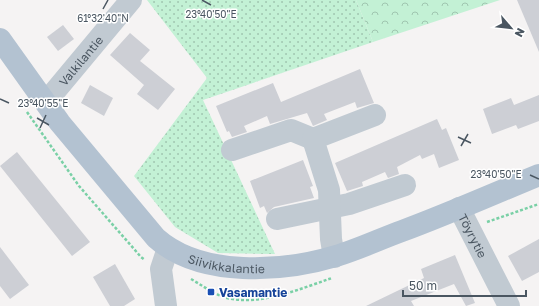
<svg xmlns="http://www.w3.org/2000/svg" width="539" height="306" font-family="'Golos Text',sans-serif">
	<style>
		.grass { fill: url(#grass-dots) }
		.forest { fill: url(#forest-crowns) }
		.building { fill: #cdcfd5 }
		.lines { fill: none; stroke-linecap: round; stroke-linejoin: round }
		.path { stroke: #7ad0a6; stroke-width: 2.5; stroke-dasharray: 3 2; stroke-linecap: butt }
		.minor { stroke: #c1cad2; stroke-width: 22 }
		.major { stroke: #b3c2d1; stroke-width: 22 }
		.ticks { fill: none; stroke: #4a5661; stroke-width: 1.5 }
		.transit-dot { fill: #1a4fb4; stroke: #fff; stroke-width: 1.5 }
		.labels { text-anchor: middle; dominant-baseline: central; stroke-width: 3; stroke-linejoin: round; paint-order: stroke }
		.street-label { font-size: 12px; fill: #4a5661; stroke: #fff }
		.transit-label { font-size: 12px; font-weight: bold; fill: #164399; stroke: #fff; text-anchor: start }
		.ticks-label { font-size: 10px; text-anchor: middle; fill: #4a5661; stroke: #fff; stroke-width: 3; stroke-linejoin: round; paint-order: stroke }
	</style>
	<defs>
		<pattern id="grass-dots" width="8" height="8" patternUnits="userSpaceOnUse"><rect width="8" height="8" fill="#c3f1d5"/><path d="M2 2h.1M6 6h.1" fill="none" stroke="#a0c6b0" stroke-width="1.8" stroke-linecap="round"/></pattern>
		<pattern id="forest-crowns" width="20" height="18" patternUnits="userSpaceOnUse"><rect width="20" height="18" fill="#c3f1d5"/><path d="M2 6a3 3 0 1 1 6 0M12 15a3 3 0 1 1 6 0" fill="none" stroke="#a0c6b0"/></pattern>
	</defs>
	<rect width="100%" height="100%" fill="#f5f3f3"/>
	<polygon class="grass" points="147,0 356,0 373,42 203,100 275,254 218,253 175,227 134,176 207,78"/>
	<polygon class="forest" points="356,0 500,0 373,42"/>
	<g class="building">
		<polygon points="517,0 539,0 539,52"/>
		<polygon points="63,25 74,39 58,51 47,37"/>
		<polygon points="130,33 150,50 140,61 175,89 158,110 137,94 144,85 110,55"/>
		<polygon points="360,69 374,103 357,108 355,102 324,114 327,120 313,126 307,113 270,124 267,116 244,126 247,132 232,137 229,131 227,132 216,106 273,83 281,102"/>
		<polygon points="90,85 113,98 104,116 81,103"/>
		<polygon points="539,95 539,121 518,129 516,125 492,134 483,109 511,98 514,105"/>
		<polygon points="437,119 442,130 446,128 459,160 439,168 434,154 422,159 420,155 397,167 399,174 388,178 385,172 362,182 363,186 347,191 335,163"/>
		<polygon points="17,152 90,242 72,256 0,166"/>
		<polygon points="303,160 313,186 310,187 314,198 274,207 267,213 264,206 260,208 250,181"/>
		<polygon points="539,239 539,272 522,281 508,256"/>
		<polygon points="0,247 29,285 10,299 0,286"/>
		<polygon points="455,255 475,303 466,306 454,284 411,301 414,306 366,306 424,278 421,269"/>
		<polygon points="115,264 135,299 124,306 110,306 93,277"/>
	</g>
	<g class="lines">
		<g class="path">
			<polyline points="27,112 79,186 141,257 145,260"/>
			<polyline points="487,222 539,204"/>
			<path d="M191,279c12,7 23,15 36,19 33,8 73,-9 105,-20"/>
		</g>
		<g class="minor">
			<path id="s1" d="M46,102l85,-102"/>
			<polyline points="232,150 291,130 313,139"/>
			<path id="s2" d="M459,208l50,98"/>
			<polyline points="277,219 349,204 405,185"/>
			<polyline points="334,257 331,239 329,190 313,139 375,115"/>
			<polyline points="166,306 161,269 168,248"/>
		</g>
		<path class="major" id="s3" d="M0,39l60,84 96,115c45,40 127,34 180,18 23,-7 44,-17 66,-25 46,-17 91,-37 137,-56"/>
	</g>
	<path class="ticks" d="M202,0l9,5M103,9l5,-9M0,99l9,4M37,118l12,7M40,128l6,-13M458,137l13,6M461,146l7,-12M530,175l9,4"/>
	<rect class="transit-dot" x="207" y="288" width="8" height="8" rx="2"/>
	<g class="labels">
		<g class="street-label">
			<text stroke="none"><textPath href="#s1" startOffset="54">Valkilantie</textPath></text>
			<text stroke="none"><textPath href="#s2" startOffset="31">Töyrytie</textPath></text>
			<text stroke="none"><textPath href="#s3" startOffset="330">Siivikkalantie</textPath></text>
		</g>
		<g class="transit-label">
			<text x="219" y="292">Vasamantie</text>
		</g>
	</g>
	<g class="ticks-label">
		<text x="211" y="18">23°40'50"E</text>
		<text x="103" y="22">61°32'40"N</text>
		<text x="43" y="107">23°40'55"E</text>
		<text x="496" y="178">23°40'50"E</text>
	</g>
	<g transform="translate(511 28) rotate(118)" stroke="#ffffff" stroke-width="3" paint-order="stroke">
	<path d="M0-3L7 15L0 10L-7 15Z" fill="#4a5661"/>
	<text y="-6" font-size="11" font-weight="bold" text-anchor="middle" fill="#4a5661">N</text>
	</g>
	<path d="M403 290v6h123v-6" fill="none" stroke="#4a5661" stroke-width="2"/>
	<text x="409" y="290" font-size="12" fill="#4a5661" stroke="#ffffff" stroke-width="3" paint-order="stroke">50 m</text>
</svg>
